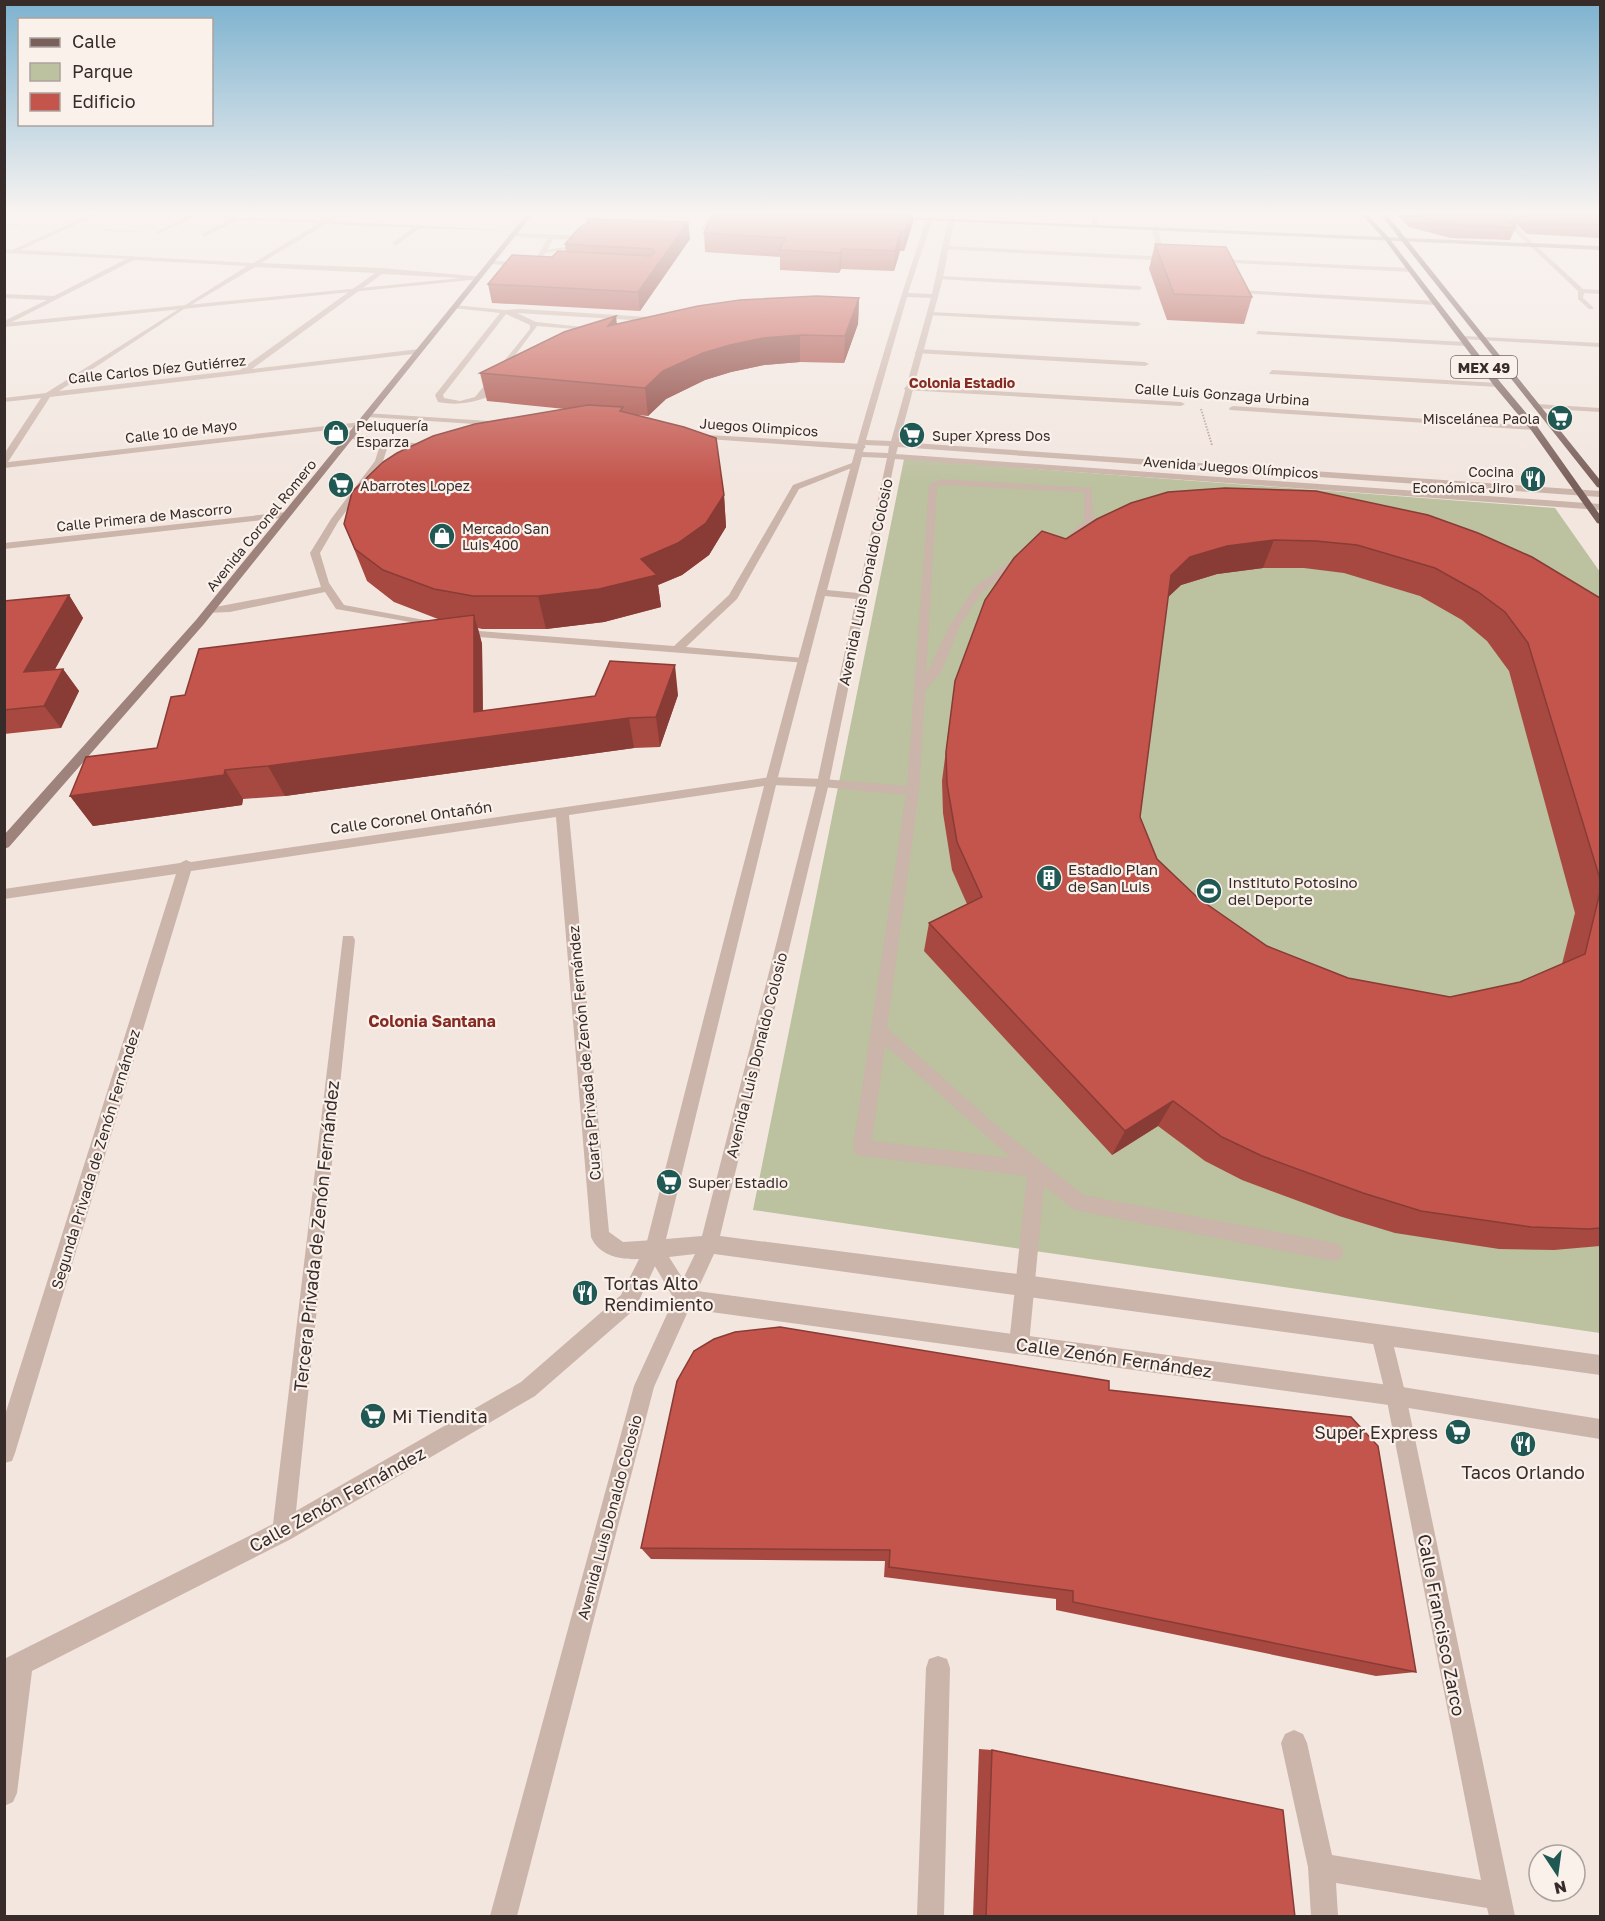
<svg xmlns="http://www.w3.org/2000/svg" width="1605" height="1921" font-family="'Golos Text',sans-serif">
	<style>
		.green { fill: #bcc19f }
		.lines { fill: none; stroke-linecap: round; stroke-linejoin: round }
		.path-far1 { stroke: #b69e95; stroke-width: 1.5; stroke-dasharray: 1.5 1.5; stroke-linecap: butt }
		.path { stroke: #b69e95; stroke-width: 2; stroke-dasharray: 1.5 1.5; stroke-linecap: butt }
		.service { fill: #cbb4aa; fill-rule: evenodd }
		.pedestrian { fill: #cbb4aa; fill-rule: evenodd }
		.minor { fill: #cbb4aa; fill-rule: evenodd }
		.tertiary { fill: #cbb4aa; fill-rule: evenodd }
		.secondary { fill: #9e827c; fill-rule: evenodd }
		.primary { fill: #7a605b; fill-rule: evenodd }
		.wall { fill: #a84941; fill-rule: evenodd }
		.shaded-wall { fill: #883c35 }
		.building { fill: #c3554c; stroke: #883c35; stroke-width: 1.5 }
		.labels { text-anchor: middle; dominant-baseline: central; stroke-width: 4.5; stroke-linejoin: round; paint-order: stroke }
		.shield { fill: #faf1eb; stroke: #726764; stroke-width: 1.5 }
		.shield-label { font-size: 14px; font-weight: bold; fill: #382c2a }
		.far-street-label { font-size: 14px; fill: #382c2a; stroke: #faf1eb }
		.far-neighbourhood-label { font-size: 14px; font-weight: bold; fill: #862b24; stroke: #faf1eb }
		.far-poi-label { font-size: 14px; fill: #382c2a; stroke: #faf1eb; text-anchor: start }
		.street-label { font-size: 15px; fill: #382c2a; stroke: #faf1eb }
		.poi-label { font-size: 15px; fill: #382c2a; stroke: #faf1eb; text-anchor: start }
		.neighbourhood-label { font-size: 16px; font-weight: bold; fill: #862b24; stroke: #faf1eb }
		.near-street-label { font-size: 18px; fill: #382c2a; stroke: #faf1eb }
		.near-poi-label { font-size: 18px; fill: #382c2a; stroke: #faf1eb; text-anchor: start }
	</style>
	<rect width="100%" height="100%" fill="#f2e6df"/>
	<polygon class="green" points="904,459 1555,508 1600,572 1600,1333 753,1210"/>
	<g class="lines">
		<g class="path-far1">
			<polyline points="4,225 19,226"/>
			<polyline points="104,230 141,232"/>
		</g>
		<polyline class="path" points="1201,409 1212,445"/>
		<g class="service">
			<polygon points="710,215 716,215 705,230 701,230"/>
			<path d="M514,233l72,3 3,2 -15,10 -29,5 -5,9 10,2 -2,3 -15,-3 14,-25 -35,-3zM553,239l27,1 -10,6 -23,4z"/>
			<polygon points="491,261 524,262 527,264 524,266 489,264"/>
			<path d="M455,305l49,5 17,-1 144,9 3,2 -3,2 -148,-9 19,9 66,7 -3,2 -62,-5 -49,65 18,-6v4c-24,11 -41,18 -68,13l-3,-7 65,-82 -47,-5zM506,314l24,11v4l-55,68 -15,4 -16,-3 -1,-3z"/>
			<polygon points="348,434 428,445 432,448 426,453 422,450 388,446 383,461 338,522 320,553 329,583 344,605 435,622 440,625 439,627 336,609 325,592 230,612 205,613 205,609 321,587 310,553 331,519 375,461 380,445 348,438"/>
			<polygon points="852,463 859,465 799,489 737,599 686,647 803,658 809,661 807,663 479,637 454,630 459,627 479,631 674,646 729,595 793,485"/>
			<path d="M941,479l150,9 3,32 -19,22 -9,3 -5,-3c9,-7 16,-14 23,-22v-28l-142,-7 -5,1 -11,189 24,-50 24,-37 44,-32 8,2 -44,34 -22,33 -19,47 -16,19 -6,100 -32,237 111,99 85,68 251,48 7,3 2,6 -2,6 -7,3 -255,-50 -6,-2 -29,-23 -15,158 -3,7 -7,3 -7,-3 -3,-7 18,-168 -165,-20 -6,-2 -3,-6 53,-353 -83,-8 -6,-4 6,-4 84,7 22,-301zM885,1045l126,113 -139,-17z"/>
		</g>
		<g class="pedestrian">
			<polygon points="1155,226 1158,228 1165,259 1162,261 1159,259 1152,228"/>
			<polygon points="365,413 505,422 509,424 505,426 368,417 365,417"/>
			<polygon points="691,434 862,444 866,447 862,450 694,438 691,438"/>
		</g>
		<g class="minor">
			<path d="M89,215h8l-77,35 233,13 66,-40 -81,-3 -34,17 -2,-3 29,-15 -38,-1 -36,16v-2l29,-15 -16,-2 154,5 9,-5h7l-9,6 189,10 -100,-3 -25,18 -2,-3 20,-15 -87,-4 -65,39 122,5 100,9 -3,2 -98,-5 -130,95 167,-20 3,4 -372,44 -42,65 353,-40 4,2 -1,2 -360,42v-14l37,-56 -37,4v-4l42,-5 201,-127 -113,-6 -130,66v-5l43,-21 -43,-2v-4l50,2 72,-37 -122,-6v-4l8,1zM255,267l120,6 -135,97 -181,21 125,-82z"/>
			<polygon points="1091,215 1097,215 1098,227 1093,226"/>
			<polygon points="1497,215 1503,215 1583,289 1600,290 1600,294 1584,293 1583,298 1593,307 1593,309 1589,309 1578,299 1578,291"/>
			<polygon points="944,246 1151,256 1154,258 1151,260 942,249"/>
			<polygon points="1216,259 1411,268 1414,270 1411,272 1214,262"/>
			<polygon points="940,276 1139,286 1142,288 1139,290 938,279"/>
			<polygon points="1241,290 1436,301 1439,303 1436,305 1239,293"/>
			<polygon points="930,312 1138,322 1141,324 1138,326 928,315"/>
			<polygon points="1258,331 1466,342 1470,344 1466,346 1256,334"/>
			<polygon points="1464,336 1600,343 1600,347 1462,339"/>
			<polygon points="918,349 1145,362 1149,364 1145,366 915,353"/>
			<polygon points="1272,370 1498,383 1502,385 1498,387 1269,374"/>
			<polygon points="908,386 1181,402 1185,404 1181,406 905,390 904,388"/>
			<polygon points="1537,404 1600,408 1600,412 1534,408 1533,406"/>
			<polygon points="1233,406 1534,426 1538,428 1534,430 1230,410 1229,408"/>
			<polygon points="287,512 290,513 290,517 4,549 4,543"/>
			<path d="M771,777l52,2 6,4 -6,4 -52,-2 -202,30 40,417 14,10 31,-2 7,3 2,6 -28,60 -100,87 -244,143 -259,132 -15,122 -4,9 -9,4v-147l269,-135 70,-588h10l2,4 -59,571 225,-129 100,-87 18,-36c-18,1 -40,-3 -48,-22l-35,-420 -365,54 -176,582 -3,8 -8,2v-45l172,-544 -172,25v-10l176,-26 6,-3 5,2z"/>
			<polygon points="1381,1325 1388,1328 1391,1335 1406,1396 1515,1916 1489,1916 1487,1908 1336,1883 1338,1916 1311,1916 1308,1867 1281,1743 1285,1734 1294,1730 1303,1734 1307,1743 1332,1855 1481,1880 1386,1396 1371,1335 1374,1328"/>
			<polygon points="938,1656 947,1659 950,1668 944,1916 917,1916 926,1668 929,1659"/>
		</g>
		<g class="tertiary">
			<path d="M928,215h6l-26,78 24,1 17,-79h6l-12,63 -44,164 701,49v6l-702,-50 -2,7 704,50v6l-705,-51 -66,324 -109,453 305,39 575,80v20l-886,-121 -17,37 699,95 204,33v20l-204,-33 -707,-97 -35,78 -137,529h-27l144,-530 40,-87 -29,-50c53,-209 106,-418 163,-626 37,-137 74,-274 120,-408zM907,297l24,1 -40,143 -25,-1zM865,445l24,1 -1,7 -25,-1zM862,457l25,1 -29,135 -31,-3zM825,596l31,3 -39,184 -115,453 -36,3 111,-458zM695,1254l-12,25 -14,-22z"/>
			<polygon points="482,276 480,279 4,327 4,323"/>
		</g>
		<g class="secondary">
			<polygon points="526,215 532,215 204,624 9,847 4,849 4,835 196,620"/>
			<polygon points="854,215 1600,246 1600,250 857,217"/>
		</g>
		<g class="primary">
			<polygon points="1362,215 1368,215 1389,238 1501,383 1537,426 1600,515 1600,524 1597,523 1531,430 1495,387 1385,240"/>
			<polygon points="1381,215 1387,215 1600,480 1600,488 1597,487"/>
		</g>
	</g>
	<g class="wall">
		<polygon points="713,215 914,215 913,215 913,222 904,251 900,251 894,271 841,269 839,273 780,270 780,257 705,252 704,233"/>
		<polygon points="1397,215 1600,215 1600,238 1527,234 1517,225 1510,240 1451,238 1409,227"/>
		<polygon points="688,222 690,239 640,311 492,303 488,284 566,252 565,244"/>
		<polygon points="1155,244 1252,297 1244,324 1167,320 1149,269"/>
		<polygon points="859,298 858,324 844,363 800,362 764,365 731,372 705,380 666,399 648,416 638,415 724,495 726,527 709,555 682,575 658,585 661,607 604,622 546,629 482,629 478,628 482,644 483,711 678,695 660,747 634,748 285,796 243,799 242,805 93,826 70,796 157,748 185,695 438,619 394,602 367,581 344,524 565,409 487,401 480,373 617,324"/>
		<path d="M1168,492l432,106v648l-46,4 -55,-1 -104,-16 -56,-17 -97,-36 -37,-19 -47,-35 -46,29 -188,-204 5,-28 38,-19 -15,-34 -9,-57 -1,-32 13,-100 111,-142zM1263,568h41l40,5 76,23 42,24 25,21 22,30 66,242 -13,51 -42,18 -70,15 -102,-19 -81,-32 -69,-48 -41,-39 -17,-42 28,-220 13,-12 36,-11z"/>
		<polygon points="69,595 83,618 55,669 63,669 79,691 61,728 4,734 4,601"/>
		<polygon points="1109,1390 1416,1672 1376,1676 1056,1610 1056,1599 884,1577 885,1561 651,1559 641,1548"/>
		<polygon points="979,1749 992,1750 1295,1917 973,1917"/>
	</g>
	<g class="shaded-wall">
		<polygon points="910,215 913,215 913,222 904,251 905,231"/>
		<polygon points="688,222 690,239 640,311 638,292"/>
		<polygon points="901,231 900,251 894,271 895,251"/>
		<polygon points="842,249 841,269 839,273 840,253"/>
		<polygon points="859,298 858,324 844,363 845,336"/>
		<polygon points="616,316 619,342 608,326"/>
		<polygon points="800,335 800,362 764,365 731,372 705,380 666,399 648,416 645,388 663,371 703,353 730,345 763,338"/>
		<polygon points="724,495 726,527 709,555 682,575 658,585 661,607 604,622 546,629 538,596"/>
		<polygon points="1274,540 1263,568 1217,574 1181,585 1162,603 1171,575 1190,557 1227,546"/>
		<polygon points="69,595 83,618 41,695 24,672"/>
		<polygon points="474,615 482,644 483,738 629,718 634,748 285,796 268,766"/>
		<polygon points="675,665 678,695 660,747 656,717"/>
		<polygon points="63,669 79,691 61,728 44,706"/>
		<polygon points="225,770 243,799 242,805 93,826 70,796"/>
		<polygon points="1173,1101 1158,1126 1112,1155 1125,1131"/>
	</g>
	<g class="building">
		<polygon points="713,215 910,215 905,231 901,231 895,251 842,249 840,253 779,250 786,238 704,233"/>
		<polygon points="1414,215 1512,215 1519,221 1508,221 1516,228 1456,225"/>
		<polygon points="1525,215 1600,215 1600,225 1533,222"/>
		<polygon points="587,219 688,222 638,292 488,284 512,255 552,257 558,251 650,256 655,252 653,249 565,244 579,228 588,222"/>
		<polygon points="1155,244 1226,247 1252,297 1174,294"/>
		<polygon points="817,296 859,298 845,336 800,335 763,338 730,345 703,353 663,371 645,388 480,373 564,332 616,316 608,326 698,306 740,300"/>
		<polygon points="588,405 623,407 620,411 684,427 716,438 724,495 706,523 678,543 641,559 657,575 599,589 538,596 473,596 434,589 383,570 355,549 344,524 352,492 383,462 397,453 433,436 475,424"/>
		<polygon points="1225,488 1316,491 1428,515 1478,533 1532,557 1600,598 1600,879 1528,643 1505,612 1478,592 1435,568 1357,545 1316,541 1274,540 1227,546 1190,557 1171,575 1140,817 1157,859 1198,898 1267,946 1348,978 1450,997 1520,982 1585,954 1600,892 1600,1228 1589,1229 1531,1227 1421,1211 1363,1193 1262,1156 1222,1137 1173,1101 1125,1131 929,923 982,897 957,842 947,784 946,752 955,681 985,600 1014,558 1042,531 1066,539 1097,519 1131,503 1168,492"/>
		<polygon points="69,595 24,672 63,669 44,706 4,710 4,601"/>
		<polygon points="474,615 474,712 595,696 610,661 675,665 656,717 629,718 268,766 225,770 224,775 70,796 86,757 157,748 171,697 185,695 199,649"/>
		<polygon points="780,1327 1109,1381 1109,1390 1351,1417 1378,1446 1416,1672 1073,1602 1073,1591 889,1567 890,1550 641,1548 677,1381 694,1351 714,1339 735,1332"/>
		<polygon points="992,1750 1283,1810 1295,1917 986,1917"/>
	</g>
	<linearGradient id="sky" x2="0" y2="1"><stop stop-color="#7db2cf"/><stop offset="0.44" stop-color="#f9f4f1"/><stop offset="1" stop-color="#f9f4f1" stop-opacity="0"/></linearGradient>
	<rect width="1605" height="484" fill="url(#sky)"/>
	<defs>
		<g id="supermarket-disc" transform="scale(1.35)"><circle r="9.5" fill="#205953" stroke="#faf1eb"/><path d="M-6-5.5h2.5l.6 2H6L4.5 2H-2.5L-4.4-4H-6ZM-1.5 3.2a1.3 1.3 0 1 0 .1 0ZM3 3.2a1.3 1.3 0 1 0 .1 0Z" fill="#fff"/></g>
		<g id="shop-disc" transform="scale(1.35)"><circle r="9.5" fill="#205953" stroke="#faf1eb"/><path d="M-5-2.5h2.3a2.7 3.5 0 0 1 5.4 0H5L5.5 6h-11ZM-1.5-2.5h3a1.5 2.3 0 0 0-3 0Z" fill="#fff"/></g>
		<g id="restaurant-disc" transform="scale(1.35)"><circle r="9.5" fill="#205953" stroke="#faf1eb"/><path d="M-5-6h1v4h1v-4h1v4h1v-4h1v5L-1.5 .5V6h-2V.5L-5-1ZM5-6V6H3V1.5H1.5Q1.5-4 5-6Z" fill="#fff"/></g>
		<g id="building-disc" transform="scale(1.35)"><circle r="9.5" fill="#205953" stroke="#faf1eb"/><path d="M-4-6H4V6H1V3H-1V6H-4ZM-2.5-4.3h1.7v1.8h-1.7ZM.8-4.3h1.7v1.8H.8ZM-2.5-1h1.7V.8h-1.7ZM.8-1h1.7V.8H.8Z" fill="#fff"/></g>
		<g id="stadium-disc" transform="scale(1.35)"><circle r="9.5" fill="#205953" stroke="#faf1eb"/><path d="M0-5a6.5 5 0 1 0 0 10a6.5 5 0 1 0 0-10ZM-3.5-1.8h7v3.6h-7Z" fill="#fff"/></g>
	</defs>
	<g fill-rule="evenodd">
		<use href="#supermarket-disc" x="1560" y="418"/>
		<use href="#shop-disc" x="336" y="433"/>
		<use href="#supermarket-disc" x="912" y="435"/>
		<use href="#restaurant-disc" x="1533" y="479"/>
		<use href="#supermarket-disc" x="341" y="485"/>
		<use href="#shop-disc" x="442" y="536"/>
		<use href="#building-disc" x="1049" y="878"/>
		<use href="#stadium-disc" x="1209" y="891"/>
		<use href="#supermarket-disc" x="669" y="1182"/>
		<use href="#restaurant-disc" x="585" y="1293"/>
		<use href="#supermarket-disc" x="373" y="1416"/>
		<use href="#supermarket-disc" x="1458" y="1432"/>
		<use href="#restaurant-disc" x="1523" y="1444"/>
	</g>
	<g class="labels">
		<rect class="shield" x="1451" y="356" width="66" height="22" rx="4.5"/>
		<g class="shield-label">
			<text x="1484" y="367">MEX 49</text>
		</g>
		<g class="far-street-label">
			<text transform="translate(157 369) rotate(-6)">Calle Carlos Díez Gutiérrez</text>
			<text transform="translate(1222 394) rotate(4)">Calle Luis Gonzaga Urbina</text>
			<text transform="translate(759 427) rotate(4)">Juegos Olimpicos</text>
			<text transform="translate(181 431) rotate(-7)">Calle 10 de Mayo</text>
			<text transform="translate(1231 467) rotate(4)">Avenida Juegos Olímpicos</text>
			<text transform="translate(144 517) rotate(-6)">Calle Primera de Mascorro</text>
			<text transform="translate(261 525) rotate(-51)">Avenida Coronel Romero</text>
		</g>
		<g class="far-neighbourhood-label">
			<text x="962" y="382">Colonia Estadio</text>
		</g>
		<g class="far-poi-label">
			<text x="1540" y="418" text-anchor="end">Miscelánea Paola</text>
			<text x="356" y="425">Peluquería<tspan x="356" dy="16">Esparza</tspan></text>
			<text x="932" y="435">Super Xpress Dos</text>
			<text x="1514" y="471" text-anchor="end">Cocina<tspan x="1514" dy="16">Económica Jiro</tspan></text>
			<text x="360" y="485">Abarrotes Lopez</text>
			<text x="462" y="528">Mercado San<tspan x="462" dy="16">Luis 400</tspan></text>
		</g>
		<g class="street-label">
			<text transform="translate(865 582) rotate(-78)">Avenida Luis Donaldo Colosio</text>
			<text transform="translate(411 817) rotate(-8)">Calle Coronel Ontañón</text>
			<text transform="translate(584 1053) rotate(-95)">Cuarta Privada de Zenón Fernández</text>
			<text transform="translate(756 1055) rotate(-76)">Avenida Luis Donaldo Colosio</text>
			<text transform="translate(95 1159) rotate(-73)">Segunda Privada de Zenón Fernández</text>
			<text transform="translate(609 1517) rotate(-75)">Avenida Luis Donaldo Colosio</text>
		</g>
		<g class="poi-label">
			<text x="1068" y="869">Estadio Plan<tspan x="1068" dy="17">de San Luis</tspan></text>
			<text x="1228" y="882">Instituto Potosino<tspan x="1228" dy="17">del Deporte</tspan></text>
			<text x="688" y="1182">Super Estadio</text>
		</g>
		<g class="neighbourhood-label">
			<text x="432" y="1021">Colonia Santana</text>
		</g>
		<g class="near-street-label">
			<text transform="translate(316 1236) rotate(-84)">Tercera Privada de Zenón Fernández</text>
			<text transform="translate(1114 1357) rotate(8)">Calle Zenón Fernández</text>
			<text transform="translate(337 1499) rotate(-29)">Calle Zenón Fernández</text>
			<text transform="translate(1442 1625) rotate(79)">Calle Francisco Zarco</text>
		</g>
		<g class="near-poi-label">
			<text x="604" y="1283">Tortas Alto<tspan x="604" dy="21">Rendimiento</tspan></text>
			<text x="392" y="1416">Mi Tiendita</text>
			<text x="1438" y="1432" text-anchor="end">Super Express</text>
			<text x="1523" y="1472" text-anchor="middle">Tacos Orlando</text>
		</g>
	</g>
	<rect width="1605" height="1921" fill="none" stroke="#382c2a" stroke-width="12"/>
	<rect x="18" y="18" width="195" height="108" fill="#faf1eb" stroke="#aca29e" stroke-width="1.5"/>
	<rect x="30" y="38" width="30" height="9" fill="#7a605b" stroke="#aca29e" stroke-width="1.5"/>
	<text x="72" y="48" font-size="18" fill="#382c2a">Calle</text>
	<rect x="30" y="63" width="30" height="18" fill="#bcc19f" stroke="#aca29e" stroke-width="1.5"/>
	<text x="72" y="78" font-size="18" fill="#382c2a">Parque</text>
	<rect x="30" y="93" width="30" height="18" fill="#c3554c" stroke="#aca29e" stroke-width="1.5"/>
	<text x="72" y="108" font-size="18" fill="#382c2a">Edificio</text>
	<g transform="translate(1557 1873) rotate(167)"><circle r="28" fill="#faf1eb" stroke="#aca29e" stroke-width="1.5"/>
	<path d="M0-4.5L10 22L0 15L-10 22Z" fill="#205953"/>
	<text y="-9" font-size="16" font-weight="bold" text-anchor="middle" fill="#382c2a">N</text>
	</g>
</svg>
